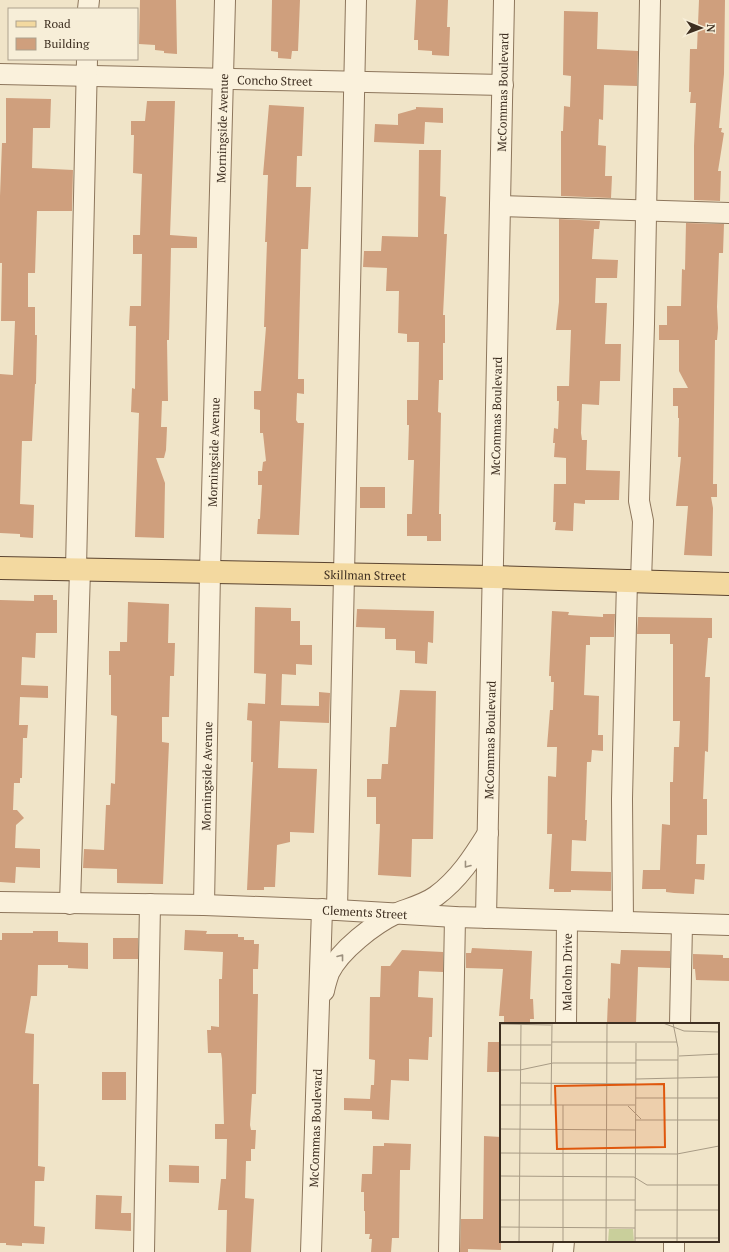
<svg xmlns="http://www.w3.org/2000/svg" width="729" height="1252" font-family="'PT Serif',serif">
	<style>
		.building { fill: #cf9f7d }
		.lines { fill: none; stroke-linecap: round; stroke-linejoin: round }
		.minor-casing { stroke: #8d765c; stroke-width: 22 }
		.major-casing { stroke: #5b4430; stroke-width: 24 }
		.minor { stroke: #faf1dc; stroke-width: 20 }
		.major { stroke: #f3d9a0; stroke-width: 22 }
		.oneway { stroke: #9c907e }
		.labels { text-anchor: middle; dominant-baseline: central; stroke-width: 3; stroke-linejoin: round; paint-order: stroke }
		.street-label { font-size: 12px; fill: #3d2e20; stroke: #f7eed8 }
		.inset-road { fill: none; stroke: #a89b85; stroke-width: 1 }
		.view { fill: #df570d; fill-opacity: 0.15; stroke: #df570d; stroke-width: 2 }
		.inset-edge { fill: none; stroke: #3d2e20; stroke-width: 2 }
	</style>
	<rect width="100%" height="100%" fill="#f0e4c8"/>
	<g class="building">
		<polygon points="140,0 176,0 177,54 164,53 164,51 155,50 155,45 139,44"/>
		<polygon points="272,0 300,0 298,51 292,51 291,59 278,58 278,52 271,51"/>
		<polygon points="416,0 448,0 447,27 450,27 449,56 432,55 432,51 418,50 418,40 414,40"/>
		<polygon points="699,0 725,0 724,74 719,128 722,128 721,132 724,133 718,171 721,171 720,201 694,200 694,146 696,103 690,103 691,92 689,92 690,49 697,49"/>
		<polygon points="564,11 598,12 597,49 638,51 637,86 604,85 603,120 599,119 598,145 606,146 605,176 612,176 611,198 561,196 561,131 563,131 564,106 570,107 571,76 563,75"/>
		<polygon points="6,98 51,99 50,128 33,128 32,168 73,170 72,211 37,211 35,273 28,273 28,307 35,307 35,335 37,335 36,384 35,384 32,441 22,441 20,504 34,505 33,538 20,537 20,534 0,533 0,374 13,375 15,321 1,321 2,263 0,263 0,196 2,143 6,143"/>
		<polygon points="147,101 175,101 170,235 197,237 197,248 171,248 169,340 167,340 168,401 162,401 161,427 167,427 166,450 164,458 156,458 165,483 164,538 135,537 139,413 131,412 132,388 135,389 136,326 129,326 130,306 141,306 142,254 133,254 133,235 140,235 142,174 133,173 134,135 131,135 131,121 145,121"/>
		<polygon points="269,105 304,107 302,156 297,156 296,187 311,187 308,249 301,249 298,379 304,379 304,394 297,393 296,420 298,423 304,423 299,535 257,534 258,519 260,519 262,485 258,485 258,471 262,471 263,462 266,461 263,433 260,433 260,410 254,409 254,391 261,391 266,327 264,327 267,242 265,242 268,175 263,175"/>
		<polygon points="416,107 443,108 443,123 425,122 424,144 374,142 375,124 398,125 398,114 416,109"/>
		<polygon points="419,150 441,150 440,196 446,197 444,234 447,234 443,315 445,315 445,343 443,343 443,380 439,380 438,412 441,413 439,514 441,514 441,541 427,541 427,536 407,536 407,514 412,514 414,460 408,460 409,425 407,425 407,400 418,400 419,342 407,342 407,334 398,333 399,291 386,291 387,268 363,267 364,251 381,251 382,236 418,237"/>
		<polygon points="559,219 600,221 599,229 594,229 592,259 618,260 617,278 596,278 595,303 607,303 605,344 621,344 620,381 600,381 599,405 582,404 581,433 582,440 587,440 586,470 620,471 619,500 585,500 585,504 574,503 573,531 555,530 556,522 553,522 554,484 566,484 566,458 554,457 555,443 553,443 554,428 558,429 559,401 557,401 557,386 569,386 571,330 556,330 559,302"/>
		<polygon points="686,223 724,224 723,253 719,253 717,307 718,328 717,340 715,340 713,484 717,484 717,497 711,497 713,508 712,556 684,555 688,506 676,506 681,457 678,457 679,418 678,418 678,406 673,406 673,388 688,388 679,371 679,340 659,340 659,325 667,325 667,306 681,306 682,269 685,270"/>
		<rect x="360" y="487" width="25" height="21"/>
		<polygon points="34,595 53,595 53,600 57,600 57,633 36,633 35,658 22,657 21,685 48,686 48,698 20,697 19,725 28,725 27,738 23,738 22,778 20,778 20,783 14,783 13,810 17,810 24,818 16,825 15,848 40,849 40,868 16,867 15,883 0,882 0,600 34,601"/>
		<polygon points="128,602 169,604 168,643 175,643 174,676 170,676 169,717 162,717 162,742 169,743 163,884 117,883 117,869 83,868 84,849 104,850 106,805 110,805 111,783 115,784 117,716 111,715 111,675 109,675 109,651 120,651 120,642 127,642"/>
		<polygon points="255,607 291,608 291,621 300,621 300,645 312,645 312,665 296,664 296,675 282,674 281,705 319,706 319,692 330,693 329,723 280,721 278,768 317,769 314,833 290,832 290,842 277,845 275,887 264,887 264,890 247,890 253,762 251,762 252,721 247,720 248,703 265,704 266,674 254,673"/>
		<polygon points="357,609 434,611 433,643 428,642 427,664 415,663 415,651 396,650 396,639 385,639 385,628 356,627"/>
		<polygon points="552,611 569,612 568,615 603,617 603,614 615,614 614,637 590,637 590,645 586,645 584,695 599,696 598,735 603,735 603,751 592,750 591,762 587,762 585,820 587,820 586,841 572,840 571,871 611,872 611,891 571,890 571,892 554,892 554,889 549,889 552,834 547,834 548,776 556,777 557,747 547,747 550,710 553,710 554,682 551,682 551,676 549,676"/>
		<polygon points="638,617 712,618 712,638 708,638 705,677 710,677 708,752 705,751 703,799 707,799 707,835 697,835 696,864 705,864 704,880 695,879 694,894 674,893 666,892 666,889 642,889 643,870 660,870 662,824 670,825 670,782 673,782 674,747 679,747 680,721 673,721 673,644 670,644 670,634 637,634"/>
		<polygon points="400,690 436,691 433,839 412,839 411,877 378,875 380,824 376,824 376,797 367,797 367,779 381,779 382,764 388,764 390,727 396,727"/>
		<polygon points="185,930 207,931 206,934 238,934 238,937 244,937 244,940 254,940 254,944 259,944 258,969 253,969 253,994 258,994 256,1094 252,1094 250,1125 251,1130 256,1130 255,1149 251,1149 251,1161 246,1161 245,1198 254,1199 251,1252 226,1252 227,1210 218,1210 221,1179 226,1179 227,1139 215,1139 215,1124 224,1124 222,1059 221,1053 208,1053 207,1030 211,1030 211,1026 219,1027 219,979 222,979 223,952 184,950"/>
		<polygon points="33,931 58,931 58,942 88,943 88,969 68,968 68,965 38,965 37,996 31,996 25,1033 34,1034 33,1084 39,1084 38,1166 45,1167 44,1181 35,1181 34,1226 45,1227 44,1244 22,1243 22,1246 6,1245 6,1243 0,1243 0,940 2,940 2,933 33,933"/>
		<rect x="113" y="938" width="25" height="21"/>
		<polygon points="472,948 532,951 530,999 533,999 534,1019 530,1019 530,1024 504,1024 504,1016 499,1016 503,969 466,968 466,953 471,953"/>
		<polygon points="402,950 443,952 443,972 419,971 418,997 433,998 432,1037 429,1037 428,1060 409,1059 409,1081 391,1080 389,1120 372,1119 372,1111 344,1110 344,1098 370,1099 371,1085 374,1085 375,1060 369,1059 370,997 380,997 381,966 390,966"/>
		<polygon points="621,950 670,951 670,968 638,967 636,1024 607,1024 608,998 610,999 611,963 620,964"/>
		<polygon points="693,954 723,955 723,958 729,958 729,981 696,980 695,969 693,969"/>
		<polygon points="488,1042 501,1042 501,1072 487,1072"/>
		<rect x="102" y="1072" width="24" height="28"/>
		<polygon points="484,1136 501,1137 501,1250 468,1249 468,1252 460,1252 461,1219 483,1219"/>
		<polygon points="384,1143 411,1144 410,1170 400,1170 399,1238 392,1238 391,1252 371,1252 372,1239 369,1239 370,1234 365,1234 365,1211 364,1211 364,1192 361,1192 362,1174 372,1174 373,1146 384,1146"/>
		<polygon points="169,1165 199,1166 199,1183 169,1182"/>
		<polygon points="96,1195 122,1196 121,1213 131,1213 131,1231 95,1229"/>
	</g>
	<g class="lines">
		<g class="minor-casing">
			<g id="minor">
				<polyline points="88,9 89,0"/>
				<path id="s1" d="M0,74l503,11"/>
				<polyline points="500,206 729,213"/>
				<polyline points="76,569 87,59"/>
				<polyline points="641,581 643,521 639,501 644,324 650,0"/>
				<path id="s2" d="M0,902l204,3 133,5 118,7 274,8"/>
				<polyline points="70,904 80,570"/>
				<path id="s3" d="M204,905l6,-333 15,-572"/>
				<polyline points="337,910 356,0"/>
				<path id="s4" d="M486,918l18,-918"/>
				<polyline points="623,922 622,799 627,580"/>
				<path d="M324,991c1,-6 3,-12 5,-18 11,-23 45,-49 68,-60 13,-5 28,-9 39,-17 23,-17 37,-39 52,-63"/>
				<path id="s5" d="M566,1024l1,-103"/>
				<polyline points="680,1024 682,924"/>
				<polyline points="144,1252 150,904"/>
				<path id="s6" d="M311,1252l11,-343"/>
				<polyline points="449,1252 455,917"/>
				<polyline points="563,1252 564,1241"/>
				<polyline points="674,1252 674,1241"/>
			</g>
		</g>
		<g class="major-casing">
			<g id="major">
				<path id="s7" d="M0,568l493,9 236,7"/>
			</g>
		</g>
		<use href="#minor" class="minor"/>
		<use href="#major" class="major"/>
	</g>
	<defs><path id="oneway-chevron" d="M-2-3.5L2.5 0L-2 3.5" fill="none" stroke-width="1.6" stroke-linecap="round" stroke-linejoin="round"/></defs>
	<g class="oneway">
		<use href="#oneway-chevron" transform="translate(467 865) rotate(128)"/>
		<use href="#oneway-chevron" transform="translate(341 957) rotate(-52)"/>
	</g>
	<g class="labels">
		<g class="street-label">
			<text stroke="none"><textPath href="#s1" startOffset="275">Concho Street</textPath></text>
			<text stroke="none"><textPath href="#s4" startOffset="826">McCommas Boulevard</textPath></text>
			<text stroke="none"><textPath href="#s3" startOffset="777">Morningside Avenue</textPath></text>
			<text stroke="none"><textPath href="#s4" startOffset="502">McCommas Boulevard</textPath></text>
			<text stroke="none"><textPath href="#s3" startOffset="453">Morningside Avenue</textPath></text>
			<text stroke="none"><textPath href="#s7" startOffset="365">Skillman Street</textPath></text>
			<text stroke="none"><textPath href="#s4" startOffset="178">McCommas Boulevard</textPath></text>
			<text stroke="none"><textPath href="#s3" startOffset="129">Morningside Avenue</textPath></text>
			<text stroke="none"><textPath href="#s2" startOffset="365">Clements Street</textPath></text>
			<text stroke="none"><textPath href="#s5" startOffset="52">Malcolm Drive</textPath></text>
			<text stroke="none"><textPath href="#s6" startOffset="124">McCommas Boulevard</textPath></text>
		</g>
	</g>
	<g transform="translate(500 1023)">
		<rect width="219" height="219" fill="#f0e4c8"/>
		<path d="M109,206h24l1,13h-26z" fill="#c9cf9b"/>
		<path class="inset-road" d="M163,0l21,8 35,1M173,0l5,25 -1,194M0,1l51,1M52,19h125M0,22h51M179,33l40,-2M136,37h42M0,47h20l33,-7h83M136,56l83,-2M21,60l115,1M136,75h83M0,82h135M51,82l1,-82M128,83l13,13M135,97h84M0,106l135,1M0,130l177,1 42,-8M0,153l134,1 13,8h72M0,177h135M135,187h84M0,204l135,1M135,215h84M19,219l2,-219M63,219v-137M106,219l1,-219M135,219l1,-199"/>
		<path class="view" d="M164,61l1,63 -108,2 -2,-63z"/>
		<rect width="219" height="219" class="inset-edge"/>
	</g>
	<rect x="8" y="8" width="130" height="52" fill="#f7eed8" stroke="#ada18e"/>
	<rect x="16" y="21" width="20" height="6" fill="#f3d9a0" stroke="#ada18e"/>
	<text x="44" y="28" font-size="12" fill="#3d2e20">Road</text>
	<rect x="16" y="38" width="20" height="12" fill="#cf9f7d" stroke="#ada18e"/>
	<text x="44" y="48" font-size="12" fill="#3d2e20">Building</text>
	<g transform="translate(701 28) rotate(91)" stroke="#f7eed8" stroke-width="3" paint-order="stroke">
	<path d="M0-3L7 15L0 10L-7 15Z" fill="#3d2e20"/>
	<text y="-6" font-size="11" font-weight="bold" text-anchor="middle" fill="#3d2e20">N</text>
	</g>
</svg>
